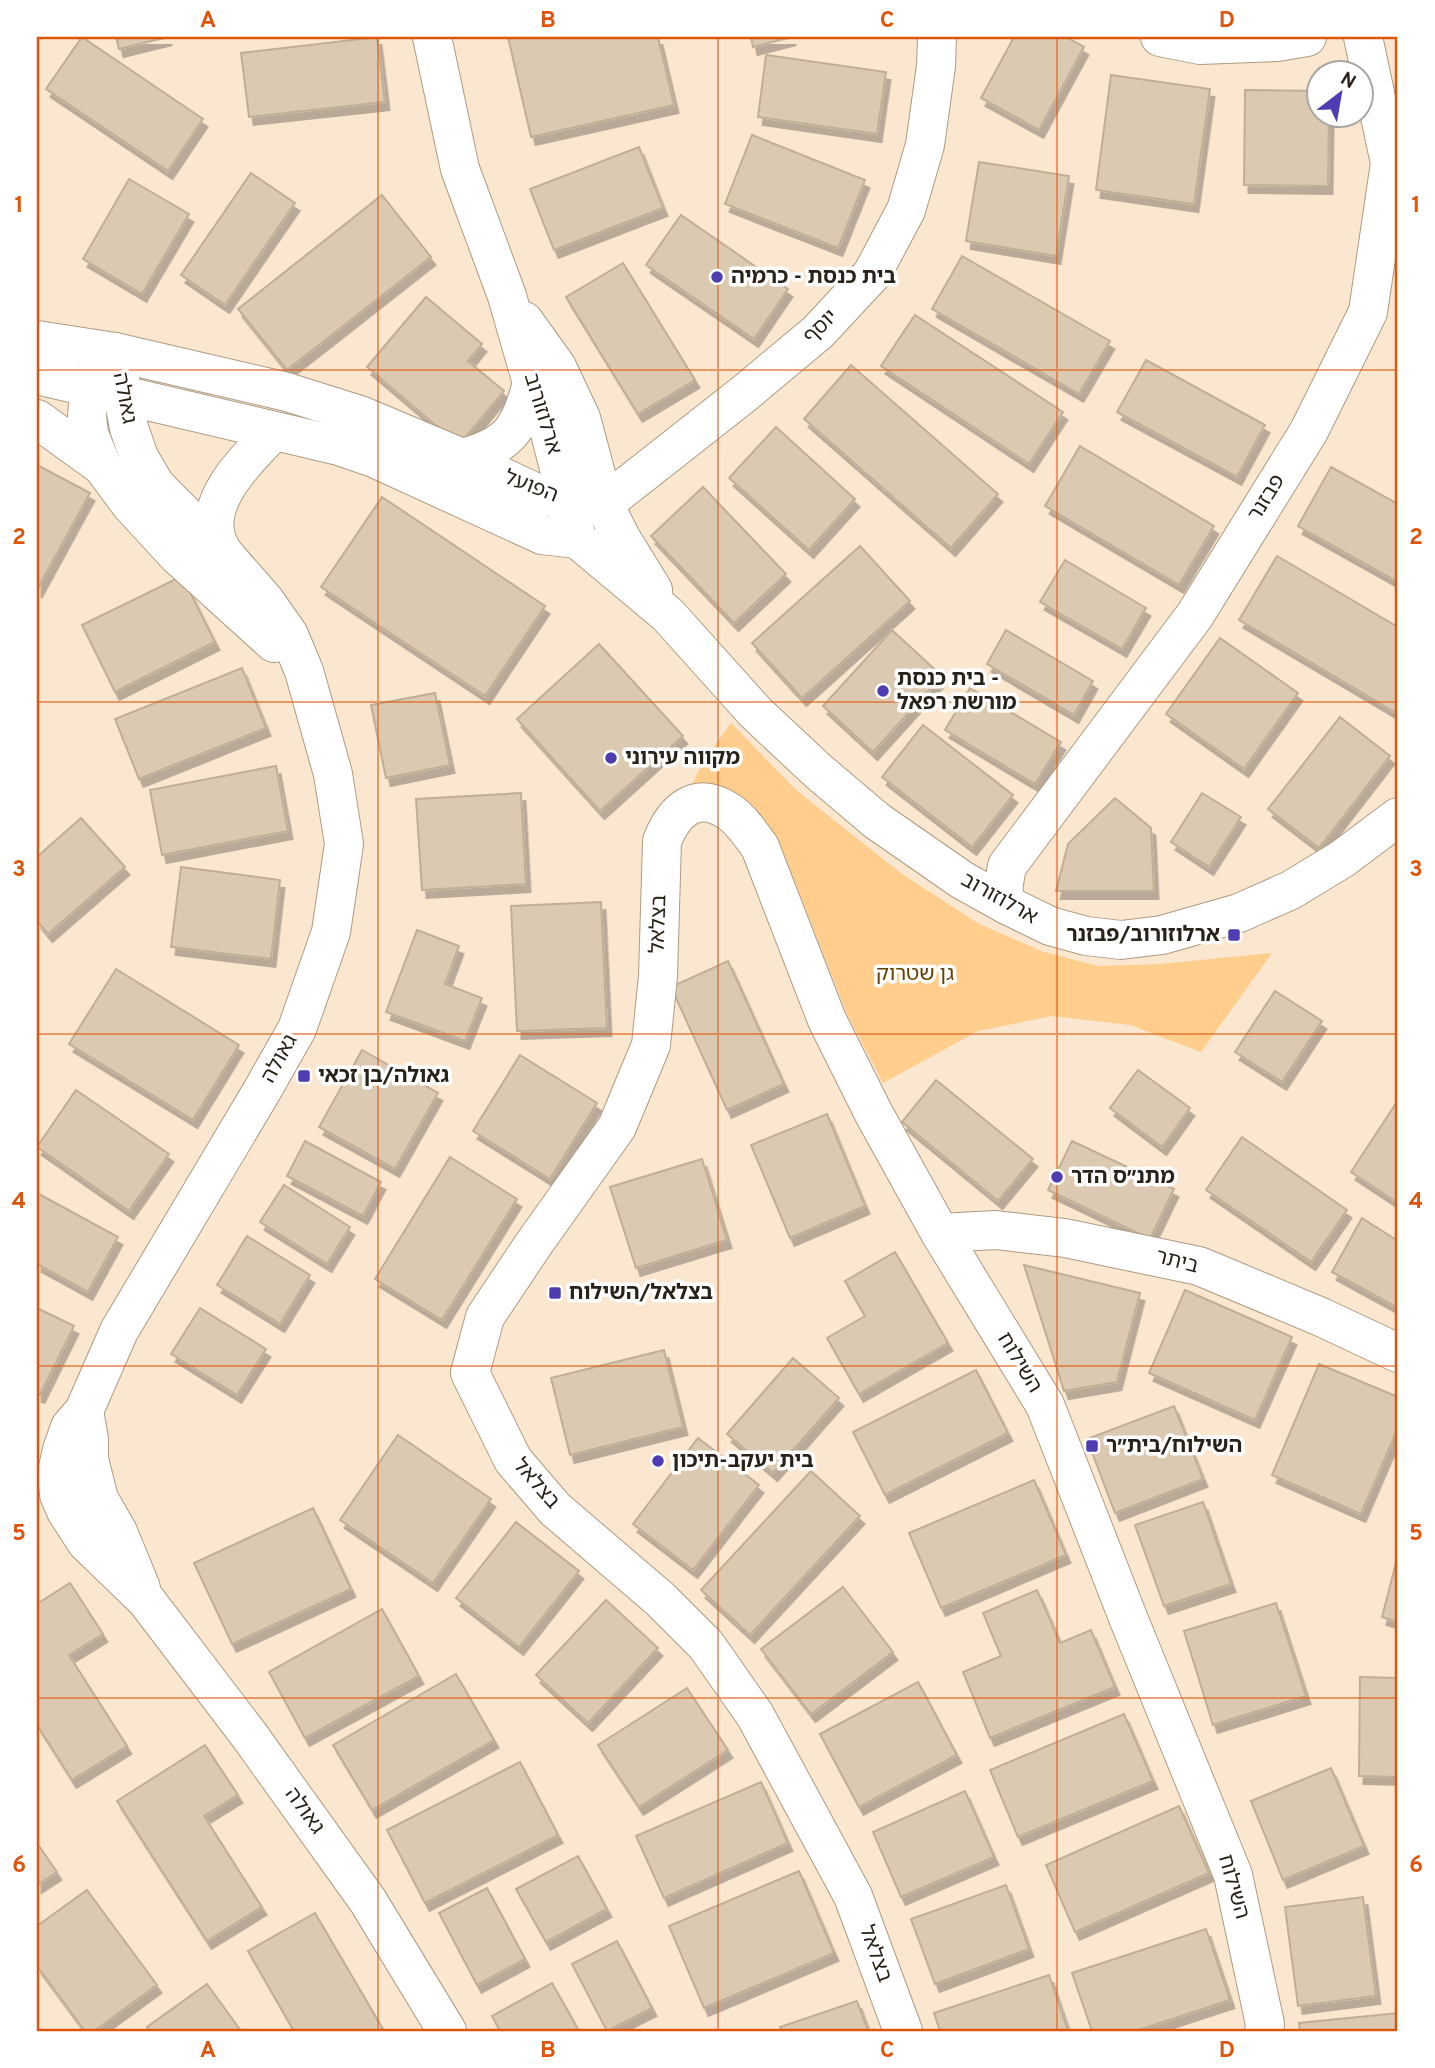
<svg xmlns="http://www.w3.org/2000/svg" width="1435" height="2068" font-family="Overpass,'Noto Sans Hebrew',sans-serif">
	<style>
		.green { fill: #ffcd8c }
		.building { fill: #dcc9b1; stroke: #c0ae96; stroke-width: 2; filter: url(#shadow) }
		.lines { fill: none; stroke-linecap: round; stroke-linejoin: round }
		.street-casing { stroke: #ad9b84; stroke-width: 40 }
		.secondary-casing { stroke: #ad9b84; stroke-width: 40 }
		.street { stroke: #fff; stroke-width: 38 }
		.secondary { stroke: #fff; stroke-width: 38 }
		.grid { fill: none; stroke: #de560d; stroke-width: 2; stroke-opacity: 0.55 }
		.poi-dot { fill: #4f3cb3; stroke: #fff; stroke-width: 2.5 }
		.labels { text-anchor: middle; dominant-baseline: central; stroke-width: 7; stroke-linejoin: round; paint-order: stroke }
		.poi-label { font-size: 21px; font-weight: bold; fill: #292219; stroke: #fff; text-anchor: start }
		.street-label { font-size: 21px; fill: #292219; stroke: #fff }
		.park-label { font-size: 21px; fill: #644103; stroke: #fff }
		.neatline { fill: none; stroke: #de560d; stroke-width: 2.5 }
		.grid-label { font-size: 23px; text-anchor: middle; font-weight: bold; fill: #de560d }
	</style>
	<defs>
		<filter id="shadow"><feDropShadow dx="4.5" dy="8" stdDeviation="0" flood-color="#0004"/></filter>
	</defs>
	<rect width="100%" height="100%" fill="#fbe7cf"/>
	<polygon class="green" points="731,723 796,790 902,874 979,924 1044,952 1098,966 1160,964 1272,953 1201,1052 1130,1025 1052,1016 978,1031 883,1083 847,1014 779,841 761,820 718,792 692,784 704,760"/>
	<g class="building">
		<polygon points="82,37 203,119 168,171 46,89"/>
		<polygon points="116,37 168,37 119,49"/>
		<polygon points="377,37 385,102 249,117 241,53"/>
		<polygon points="508,37 658,37 674,105 531,137"/>
		<polygon points="751,37 792,37 753,47"/>
		<polygon points="1014,37 1066,37 1084,47 1039,130 981,98"/>
		<polygon points="766,55 886,72 877,134 758,117"/>
		<polygon points="1111,75 1210,89 1194,204 1096,190"/>
		<polygon points="1245,90 1320,91 1320,116 1329,116 1328,186 1244,185"/>
		<polygon points="752,135 865,180 838,248 725,204"/>
		<polygon points="639,147 663,208 554,250 530,189"/>
		<polygon points="979,162 1069,176 1056,256 966,241"/>
		<polygon points="251,173 295,203 225,305 181,275"/>
		<polygon points="129,179 189,214 142,294 83,259"/>
		<polygon points="382,195 431,257 287,370 238,309"/>
		<polygon points="681,215 788,289 754,339 646,265"/>
		<polygon points="962,256 1110,341 1079,394 932,309"/>
		<polygon points="623,263 695,380 638,414 566,297"/>
		<polygon points="426,297 482,344 468,361 504,391 459,445 367,367"/>
		<polygon points="915,315 1063,412 1029,464 881,366"/>
		<polygon points="1146,360 1265,425 1237,477 1117,412"/>
		<polygon points="851,365 998,494 951,548 804,419"/>
		<polygon points="776,427 855,499 809,550 729,478"/>
		<polygon points="1080,446 1214,526 1179,585 1045,506"/>
		<polygon points="37,465 90,493 37,590"/>
		<polygon points="1331,467 1398,504 1398,582 1298,526"/>
		<polygon points="703,487 786,574 734,623 651,536"/>
		<polygon points="382,497 545,606 485,696 321,587"/>
		<polygon points="860,546 910,601 802,698 752,643"/>
		<polygon points="1277,556 1398,627 1398,714 1239,620"/>
		<polygon points="1065,560 1146,608 1122,649 1040,602"/>
		<polygon points="182,576 215,642 115,692 82,625"/>
		<polygon points="892,630 942,676 873,752 823,706"/>
		<polygon points="1006,630 1093,681 1074,715 987,664"/>
		<polygon points="1220,638 1298,693 1244,769 1166,714"/>
		<polygon points="599,644 683,736 600,811 517,719"/>
		<polygon points="242,668 266,728 139,779 115,719"/>
		<polygon points="970,688 1061,742 1035,784 945,730"/>
		<polygon points="435,693 450,765 386,778 371,705"/>
		<polygon points="1340,717 1390,756 1319,848 1268,809"/>
		<polygon points="923,725 1013,795 972,847 882,777"/>
		<polygon points="276,766 288,831 162,855 150,790"/>
		<polygon points="521,793 526,884 422,890 416,799"/>
		<polygon points="1202,793 1241,817 1209,867 1171,842"/>
		<polygon points="1115,798 1151,828 1154,891 1056,891 1068,844"/>
		<polygon points="81,818 125,867 48,934 37,921 37,857"/>
		<polygon points="181,867 280,880 271,959 171,947"/>
		<polygon points="601,902 607,1028 517,1031 511,906"/>
		<polygon points="417,930 459,946 445,984 482,998 465,1041 386,1012"/>
		<polygon points="728,961 784,1084 727,1110 671,987"/>
		<polygon points="116,969 239,1045 193,1120 69,1044"/>
		<polygon points="1275,991 1322,1021 1282,1082 1235,1052"/>
		<polygon points="362,1050 438,1093 395,1169 319,1127"/>
		<polygon points="520,1055 597,1103 550,1179 473,1131"/>
		<polygon points="1138,1070 1190,1108 1162,1147 1110,1108"/>
		<polygon points="936,1080 1033,1159 998,1201 902,1122"/>
		<polygon points="76,1090 169,1154 129,1211 37,1147"/>
		<polygon points="1398,1100 1398,1203 1351,1172"/>
		<polygon points="827,1114 865,1206 790,1238 751,1145"/>
		<polygon points="1242,1137 1347,1210 1311,1262 1206,1190"/>
		<polygon points="305,1141 381,1182 363,1216 287,1176"/>
		<polygon points="1072,1141 1174,1189 1150,1239 1048,1190"/>
		<polygon points="450,1157 517,1199 442,1320 375,1279"/>
		<polygon points="702,1159 727,1240 636,1268 610,1187"/>
		<polygon points="284,1185 350,1227 327,1264 260,1222"/>
		<polygon points="37,1193 118,1237 88,1292 37,1264"/>
		<polygon points="1362,1218 1398,1241 1398,1308 1332,1272"/>
		<polygon points="247,1236 310,1275 280,1324 217,1285"/>
		<polygon points="895,1252 948,1343 859,1394 827,1338 865,1316 845,1281"/>
		<polygon points="1024,1265 1140,1293 1117,1382 1064,1391"/>
		<polygon points="1185,1290 1292,1337 1255,1420 1149,1373"/>
		<polygon points="37,1308 74,1326 40,1395 37,1394"/>
		<polygon points="200,1308 266,1349 237,1395 171,1354"/>
		<polygon points="664,1350 683,1427 570,1455 551,1378"/>
		<polygon points="793,1358 839,1398 773,1473 727,1434"/>
		<polygon points="1319,1364 1398,1397 1398,1428 1361,1514 1272,1475"/>
		<polygon points="976,1370 1008,1433 885,1495 853,1432"/>
		<polygon points="1174,1406 1203,1479 1115,1513 1087,1439"/>
		<polygon points="398,1435 491,1499 433,1583 340,1520"/>
		<polygon points="698,1438 759,1485 693,1570 633,1524"/>
		<polygon points="811,1471 860,1516 750,1635 701,1590"/>
		<polygon points="1034,1480 1066,1555 941,1608 909,1533"/>
		<polygon points="1203,1502 1231,1584 1164,1606 1135,1525"/>
		<polygon points="313,1508 351,1589 232,1644 194,1563"/>
		<polygon points="516,1522 579,1571 519,1647 456,1598"/>
		<polygon points="1398,1555 1398,1622 1382,1617"/>
		<polygon points="70,1583 103,1634 69,1655 127,1746 72,1780 37,1725 37,1604"/>
		<polygon points="843,1587 893,1652 811,1714 761,1649"/>
		<polygon points="1037,1590 1060,1643 1091,1630 1115,1687 990,1738 963,1672 1001,1656 983,1613"/>
		<polygon points="606,1600 658,1648 588,1723 536,1675"/>
		<polygon points="1276,1603 1306,1696 1213,1725 1184,1631"/>
		<polygon points="382,1609 419,1676 305,1738 269,1672"/>
		<polygon points="456,1674 494,1740 372,1810 333,1745"/>
		<polygon points="1360,1677 1398,1678 1398,1777 1359,1776"/>
		<polygon points="918,1682 957,1755 859,1807 820,1734"/>
		<polygon points="687,1688 728,1750 639,1807 598,1745"/>
		<polygon points="1124,1714 1153,1781 1018,1837 990,1770"/>
		<polygon points="205,1745 238,1795 204,1816 262,1907 207,1941 117,1801"/>
		<polygon points="520,1762 558,1835 425,1903 387,1830"/>
		<polygon points="1331,1768 1364,1846 1283,1880 1251,1801"/>
		<polygon points="761,1782 788,1843 664,1898 636,1836"/>
		<polygon points="965,1791 994,1857 901,1897 873,1832"/>
		<polygon points="1179,1806 1209,1873 1075,1932 1046,1865"/>
		<polygon points="37,1843 57,1872 37,1885"/>
		<polygon points="578,1856 607,1909 546,1942 516,1889"/>
		<polygon points="799,1871 834,1953 704,2008 669,1926"/>
		<polygon points="1006,1885 1029,1949 935,1984 911,1919"/>
		<polygon points="487,1888 525,1959 477,1985 439,1913"/>
		<polygon points="87,1890 157,1985 94,2031 85,2031 37,1966 37,1926"/>
		<polygon points="1363,1897 1376,1996 1298,2006 1285,1907"/>
		<polygon points="315,1913 384,2031 294,2031 248,1951"/>
		<polygon points="1206,1929 1230,2000 1136,2031 1092,2031 1072,1973"/>
		<polygon points="617,1941 652,2008 607,2031 572,1964"/>
		<polygon points="1049,1975 1068,2031 940,2031 934,2013"/>
		<polygon points="552,1983 579,2031 500,2031 492,2016"/>
		<polygon points="207,1984 241,2031 150,2031 147,2027"/>
		<polygon points="857,2001 868,2031 782,2031 780,2027"/>
		<polygon points="1398,2013 1398,2031 1300,2031 1299,2023"/>
	</g>
	<g class="lines">
		<g class="street-casing">
			<g id="street">
				<polyline points="1160,37 1200,45 1277,42 1307,37"/>
				<polyline points="604,504 745,393 818,332 872,274 906,210 925,145 936,66 937,37"/>
				<polyline points="1007,905 1003,889 1007,866 1195,615 1309,431 1368,312 1390,163 1363,37"/>
				<polyline points="940,1233 996,1230 1065,1238 1199,1266 1321,1317 1398,1353"/>
				<path d="M903,2031l-50,-135 -98,-181 -49,-70 -46,-46 -105,-90 -42,-49 -43,-87 15,-56 48,-72 84,-118 34,-82 7,-69 4,-135c12,-30 33,-51 66,-30 13,8 23,24 32,36l67,173 47,94 66,119 105,172 84,215 104,255 32,149 -1,7"/>
			</g>
		</g>
		<g class="secondary-casing">
			<g id="secondary">
				<polyline points="432,37 460,169 507,296 532,383 550,433 577,539 668,615 755,712 818,771 877,821 962,880 1007,905 1050,926 1086,936 1121,940 1162,935 1239,913 1291,890 1342,859 1398,817"/>
				<polyline points="524,321 557,367 581,418 604,504 621,538 653,590"/>
				<polyline points="37,340 115,352 287,392 360,415 462,458 543,496 566,501 604,504"/>
				<polyline points="115,352 129,428 139,457 156,486 225,555 266,602 289,635 304,671 333,774 344,844 331,932 297,1029 263,1089 119,1331 84,1411 70,1427 62,1450 57,1472 59,1495 66,1511 86,1542 146,1600 249,1735 368,1901 447,2031"/>
				<polyline points="103,368 89,388 87,417 89,434 102,466 130,504 178,556 274,643"/>
				<polyline points="37,375 339,446 374,458 542,535 577,539"/>
				<polyline points="37,419 102,466"/>
				<path d="M462,458c47,-12 58,-29 70,-75"/>
				<path d="M225,555c-3,-4 -6,-9 -8,-15 -14,-40 31,-82 56,-108"/>
				<polyline points="84,1411 89,1439 89,1459 99,1499 118,1532 141,1588"/>
			</g>
		</g>
		<use href="#street" class="street"/>
		<use href="#secondary" class="secondary"/>
	</g>
	<path class="grid" d="M378,37v1994M718,37v1994M1057,37v1994M37,370h1361M37,702h1361M37,1034h1361M37,1366h1361M37,1698h1361"/>
	<g class="poi-dot">
		<circle cx="717" cy="277" r="7"/>
		<circle cx="883" cy="691" r="7"/>
		<circle cx="611" cy="758" r="7"/>
		<rect x="1227" y="928" width="14" height="14" rx="3.5"/>
		<rect x="297" y="1069" width="14" height="14" rx="3.5"/>
		<circle cx="1057" cy="1177" r="7"/>
		<rect x="548" y="1286" width="14" height="14" rx="3.5"/>
		<rect x="1085" y="1439" width="14" height="14" rx="3.5"/>
		<circle cx="658" cy="1461" r="7"/>
	</g>
	<g class="labels">
		<g class="poi-label">
			<text x="731" y="277">בית כנסת - כרמיה</text>
			<text x="897" y="679">בית כנסת -<tspan x="897" dy="24">מורשת רפאל</tspan></text>
			<text x="625" y="758">מקווה עירוני</text>
			<text x="1220" y="935" text-anchor="end">ארלוזורוב/פבזנר</text>
			<text x="318" y="1076">גאולה/בן זכאי</text>
			<text x="1071" y="1177">מתנ״ס הדר</text>
			<text x="569" y="1293">בצלאל/השילוח</text>
			<text x="1106" y="1446">השילוח/בית״ר</text>
			<text x="672" y="1461">בית יעקב-תיכון</text>
		</g>
		<g class="street-label">
			<text transform="translate(821 327) rotate(-44)">יוסף</text>
			<text transform="translate(124 398) rotate(79)">גאולה</text>
			<text transform="translate(542 414) rotate(73)">ארלוזורוב</text>
			<text transform="translate(531 487) rotate(21)">הפועל</text>
			<text transform="translate(1267 498) rotate(-58)">פבזנר</text>
			<text transform="translate(999 899) rotate(29)">ארלוזורוב</text>
			<text transform="translate(659 924) rotate(-88)">בצלאל</text>
			<text transform="translate(280 1059) rotate(-61)">גאולה</text>
			<text transform="translate(1177 1262) rotate(14)">ביתר</text>
			<text transform="translate(1019 1363) rotate(59)">השילוח</text>
			<text transform="translate(536 1484) rotate(49)">בצלאל</text>
			<text transform="translate(304 1811) rotate(54)">גאולה</text>
			<text transform="translate(1233 1887) rotate(74)">השילוח</text>
			<text transform="translate(875 1954) rotate(70)">בצלאל</text>
		</g>
		<g class="park-label">
			<text x="915" y="974">גן שטרוק</text>
		</g>
	</g>
	<rect width="1435" height="2068" fill="none" stroke="#ffffff" stroke-width="77"/>
	<g transform="translate(1340 94) rotate(31)"><circle r="33" fill="#ffffff" stroke="#a9a7a3" stroke-width="2"/>
	<path d="M0-5L12 26L0 18L-12 26Z" fill="#4f3cb3"/>
	<text y="-10" font-size="19" font-weight="bold" text-anchor="middle" fill="#292219">N</text>
	</g>
	<rect x="38" y="38" width="1358" height="1992" class="neatline"/>
	<g class="grid-label">
		<text x="208" y="27">A</text>
		<text x="548" y="27">B</text>
		<text x="887" y="27">C</text>
		<text x="1227" y="27">D</text>
		<text x="19" y="212">1</text>
		<text x="1416" y="212">1</text>
		<text x="19" y="544">2</text>
		<text x="1416" y="544">2</text>
		<text x="19" y="876">3</text>
		<text x="1416" y="876">3</text>
		<text x="19" y="1208">4</text>
		<text x="1416" y="1208">4</text>
		<text x="19" y="1540">5</text>
		<text x="1416" y="1540">5</text>
		<text x="19" y="1872">6</text>
		<text x="1416" y="1872">6</text>
		<text x="208" y="2057">A</text>
		<text x="548" y="2057">B</text>
		<text x="887" y="2057">C</text>
		<text x="1227" y="2057">D</text>
	</g>
</svg>
